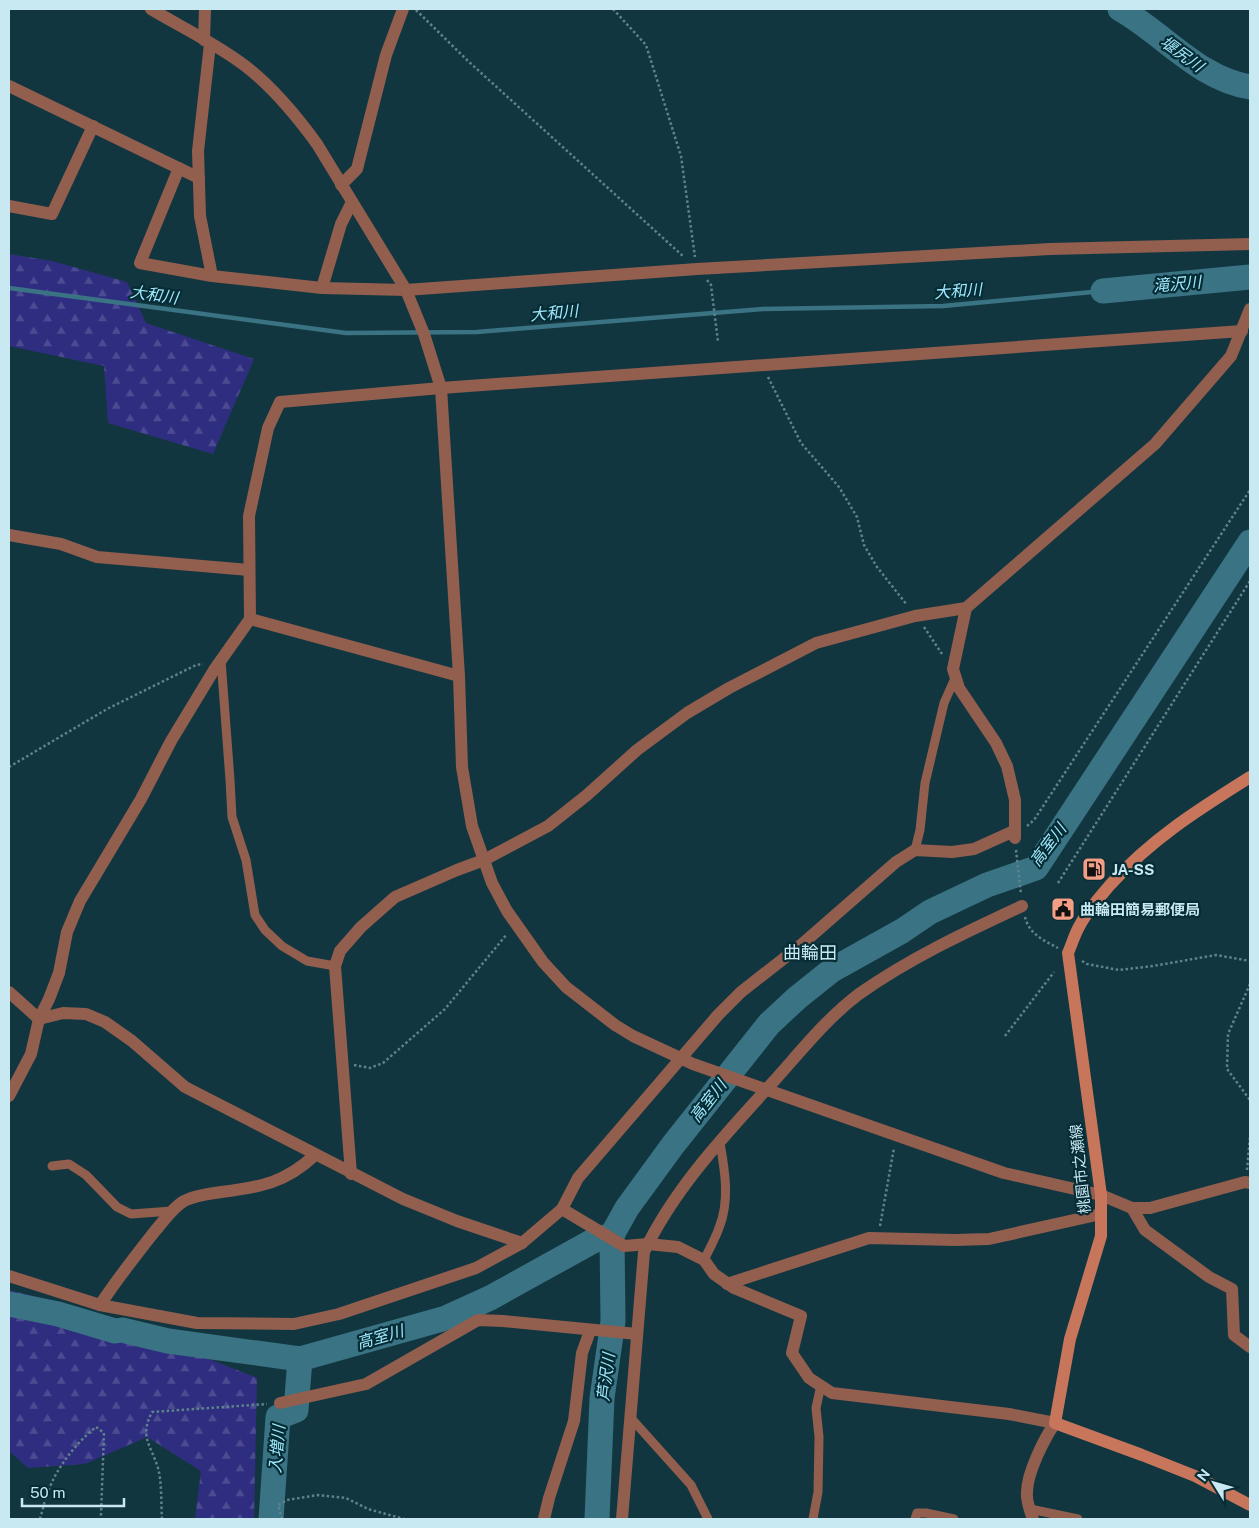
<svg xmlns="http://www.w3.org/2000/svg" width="1259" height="1528" font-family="'Public Sans','Noto Sans JP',sans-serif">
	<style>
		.forest { fill: url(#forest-firs) }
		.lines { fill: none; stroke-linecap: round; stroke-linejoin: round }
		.stream { stroke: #3a7383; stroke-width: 4.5 }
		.river { stroke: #3a7383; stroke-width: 25 }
		.path { stroke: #5f828c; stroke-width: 2.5; stroke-dasharray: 2.5 2.5; stroke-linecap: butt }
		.service { stroke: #925e4e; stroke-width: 9 }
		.minor { stroke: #925e4e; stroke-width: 12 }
		.tertiary { stroke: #925e4e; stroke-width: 12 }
		.secondary { stroke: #c7765c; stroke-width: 12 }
		.labels { text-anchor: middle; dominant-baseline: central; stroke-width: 4.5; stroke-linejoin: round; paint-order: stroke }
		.poi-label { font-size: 15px; font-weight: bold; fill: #c8e8f2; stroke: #062c35; text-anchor: start }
		.street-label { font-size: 15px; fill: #c8e8f2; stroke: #062c35 }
		.water-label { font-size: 16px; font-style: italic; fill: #a0e8fc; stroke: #062c35 }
		.quarter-label { font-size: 18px; fill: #c8e8f2; stroke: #062c35 }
	</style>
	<defs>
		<pattern id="forest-firs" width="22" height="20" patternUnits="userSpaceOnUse" patternTransform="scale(1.25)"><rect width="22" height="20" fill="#2f2d80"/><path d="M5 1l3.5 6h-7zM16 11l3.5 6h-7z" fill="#4c4b92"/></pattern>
	</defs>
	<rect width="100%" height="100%" fill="#123640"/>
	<g class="forest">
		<polygon points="9,254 52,261 127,282 146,323 254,359 213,454 108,423 104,366 9,346"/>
		<polygon points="9,1290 77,1307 257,1378 254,1519 195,1519 201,1471 147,1437 85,1464 28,1468 9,1451"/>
	</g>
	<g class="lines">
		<polyline class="stream" points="9,288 346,333 477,332 763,309 943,306 1103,291"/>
		<g class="river">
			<path d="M1120,9c44,25 79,70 130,78"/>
			<polyline points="1103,291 1250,277"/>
			<polyline points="9,1304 58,1314 115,1331 122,1330 168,1341 300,1359 446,1318 490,1298 593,1241 612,1235 627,1208 673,1145 769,1024 797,998 832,970 902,931 930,912 987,885 1036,868 1250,542"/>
			<polyline points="271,1519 278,1417 296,1410 300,1359"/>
			<polyline points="597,1519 602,1398 613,1321 612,1235"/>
		</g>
		<g class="path">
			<polyline points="613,9 646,45 681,156 695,257"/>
			<polyline points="416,10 468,61 684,257"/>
			<polyline points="707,280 711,285 718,342"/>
			<polyline points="768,377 801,443 839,487 857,517 864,545 877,567 907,605"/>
			<polyline points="924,627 942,654"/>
			<polyline points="9,767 107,709 196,665 203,664"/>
			<polyline points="1027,826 1034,820 1250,490"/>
			<polyline points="1016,850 1021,894"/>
			<polyline points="1058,883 1250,581"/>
			<path d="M1025,917c4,17 18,23 33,31"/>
			<polyline points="1082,961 1087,964 1119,970 1153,966 1216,955 1250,961"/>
			<polyline points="1250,984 1228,1034 1227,1069 1250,1100"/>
			<polyline points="1005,1036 1054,972"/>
			<polyline points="354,1065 370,1068 383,1063 445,1009 507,934"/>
			<polyline points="1247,1170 1250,1137"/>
			<polyline points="880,1226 894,1148"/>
			<path d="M40,1519c3,-10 5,-21 9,-30 9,-23 28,-47 47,-62l8,6 -3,82 1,4"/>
			<path d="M162,1519c-1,-15 0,-37 -4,-51 -7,-23 -19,-31 -6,-56l115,-8"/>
			<polyline points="282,1519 278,1505 287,1500 318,1495 346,1498 368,1509 404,1519"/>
		</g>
		<g class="service">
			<polyline points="221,660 230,780 232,817 246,860 255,915 265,930 282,946 307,961 335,966"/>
			<polyline points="915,850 920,830 925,783 944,703 956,676"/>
			<polyline points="52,1166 69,1164 86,1175 117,1207 131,1214 172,1211"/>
			<path d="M704,1260c5,-10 11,-21 15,-32 11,-27 6,-57 1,-85"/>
			<polyline points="630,1417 691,1485 708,1519"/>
			<polyline points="1030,1509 1078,1519"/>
			<polyline points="813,1519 818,1492 819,1437 816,1408 821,1385"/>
			<polyline points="915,1519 917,1513 926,1513 954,1519"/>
		</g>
		<g class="minor">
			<polyline points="204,40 205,9"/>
			<polyline points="210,44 198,151 200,216 212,276"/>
			<polyline points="9,86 199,178"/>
			<polyline points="179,168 140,263 212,276 322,288 406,290 697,269 1050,249 1250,244"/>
			<polyline points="341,185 357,169 386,55 403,9"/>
			<polyline points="9,206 52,214 93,126"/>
			<polyline points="322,288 341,224 352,202"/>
			<polyline points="9,535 61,544 97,557 249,570"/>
			<polyline points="250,619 459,676"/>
			<polyline points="1015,838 1015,800 1007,766 996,743 959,688 953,669 966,608 1155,444 1231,356 1250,309"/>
			<polyline points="9,992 39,1019 63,1013 86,1014 105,1022 132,1041 185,1087 403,1199 457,1221 522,1243"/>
			<polyline points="9,1096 31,1054 39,1019 49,999 59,973 67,932 80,901 141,799 171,741 214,670 250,619 249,516 268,428 280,402 441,388 1242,331"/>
			<polyline points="351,1174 335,966 340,951 361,927 395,897 457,870 484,860 548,826 587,795 637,750 687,713 729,688 816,643 915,616 966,608"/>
			<polyline points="1101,1195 1132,1208 1150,1208 1245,1182 1250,1183"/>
			<polyline points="1132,1208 1145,1230 1209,1277 1232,1289 1234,1335 1250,1347"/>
			<path d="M562,1209l62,37 24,-2 30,3 26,13 10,14 20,14 67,28 -9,37 17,25 23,15 177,21 46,9c-11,16 -28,50 -28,69 -1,9 3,19 6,27"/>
			<polyline points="9,1276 100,1305 197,1323 294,1324 339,1314 476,1268 522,1243 562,1209 578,1178 718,1015 741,992 801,945 896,862 915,850 952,852 974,849 1014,831"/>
			<polyline points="727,1284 869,1238 955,1240 989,1239 1101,1214"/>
			<path d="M100,1305c17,-26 36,-50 55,-74 9,-10 17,-23 29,-30 12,-6 25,-7 37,-9 40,-5 64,-9 94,-37"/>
			<polyline points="280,1403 366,1384 478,1320 503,1321 637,1334"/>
			<polyline points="544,1519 549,1498 574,1421 582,1353 590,1331"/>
			<path d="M622,1519l22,-267c31,-65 82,-118 130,-171 27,-30 53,-63 85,-87 51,-36 107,-62 163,-88"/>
		</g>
		<path class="tertiary" d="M151,9c30,18 64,34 93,56 29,22 52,50 73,79l89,146 18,44 17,54 18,288 3,91 10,59 20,57 15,28 36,51 23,25 49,38 18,11 60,28 311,109 97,22"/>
		<path class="secondary" d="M1250,777c-51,32 -99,62 -140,108 -10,12 -22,25 -30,40 -5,8 -8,19 -12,28l33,242v41l-31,103 -15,84 87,32 53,21 55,29"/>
	</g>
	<defs>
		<g id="fuel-square" transform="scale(1.25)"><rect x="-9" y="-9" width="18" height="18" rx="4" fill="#f39f85" stroke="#062c35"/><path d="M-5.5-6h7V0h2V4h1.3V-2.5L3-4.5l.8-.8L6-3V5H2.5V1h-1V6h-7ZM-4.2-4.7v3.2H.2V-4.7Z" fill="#111"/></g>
		<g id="civic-square" transform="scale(1.25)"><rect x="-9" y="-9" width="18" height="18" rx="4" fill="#f39f85" stroke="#062c35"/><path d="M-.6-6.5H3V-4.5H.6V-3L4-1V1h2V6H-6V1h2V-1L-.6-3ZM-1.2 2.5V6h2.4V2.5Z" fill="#111"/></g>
	</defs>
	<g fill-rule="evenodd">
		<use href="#fuel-square" x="1094" y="869"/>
		<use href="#civic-square" x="1063" y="909"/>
	</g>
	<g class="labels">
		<g class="poi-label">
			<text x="1112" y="869">JA-SS</text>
			<text x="1080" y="909">曲輪田簡易郵便局</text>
		</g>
		<g class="street-label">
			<text transform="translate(1080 1169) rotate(-96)">桃園市之瀬線</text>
		</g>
		<g class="water-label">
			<text transform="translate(1182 54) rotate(36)">堰尻川</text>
			<text transform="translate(1177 284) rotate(-5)">滝沢川</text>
			<text transform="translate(958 291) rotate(-4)">大和川</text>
			<text transform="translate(154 295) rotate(8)">大和川</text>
			<text transform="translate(554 313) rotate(-5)">大和川</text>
			<text transform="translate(1048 845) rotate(-53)">高室川</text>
			<text transform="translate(708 1101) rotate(-52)">高室川</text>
			<text transform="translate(380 1337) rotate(-16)">高室川</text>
			<text transform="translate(606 1377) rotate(-83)">芦沢川</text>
			<text transform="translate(277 1449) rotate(-85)">入増川</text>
		</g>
		<g class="quarter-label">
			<text x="810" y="952">曲輪田</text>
		</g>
	</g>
	<rect width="1259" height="1528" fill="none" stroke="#c8e8f2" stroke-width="20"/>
	<g transform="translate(1214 1483) rotate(307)" stroke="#062c35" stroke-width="4" paint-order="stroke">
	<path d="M0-4L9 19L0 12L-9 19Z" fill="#c8e8f2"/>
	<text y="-8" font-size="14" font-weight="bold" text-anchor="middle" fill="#c8e8f2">N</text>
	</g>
	<path d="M22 1498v8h102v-8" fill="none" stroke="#c8e8f2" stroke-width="2.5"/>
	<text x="30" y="1498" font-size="15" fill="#c8e8f2" stroke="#062c35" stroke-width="4" paint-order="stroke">50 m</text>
</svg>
